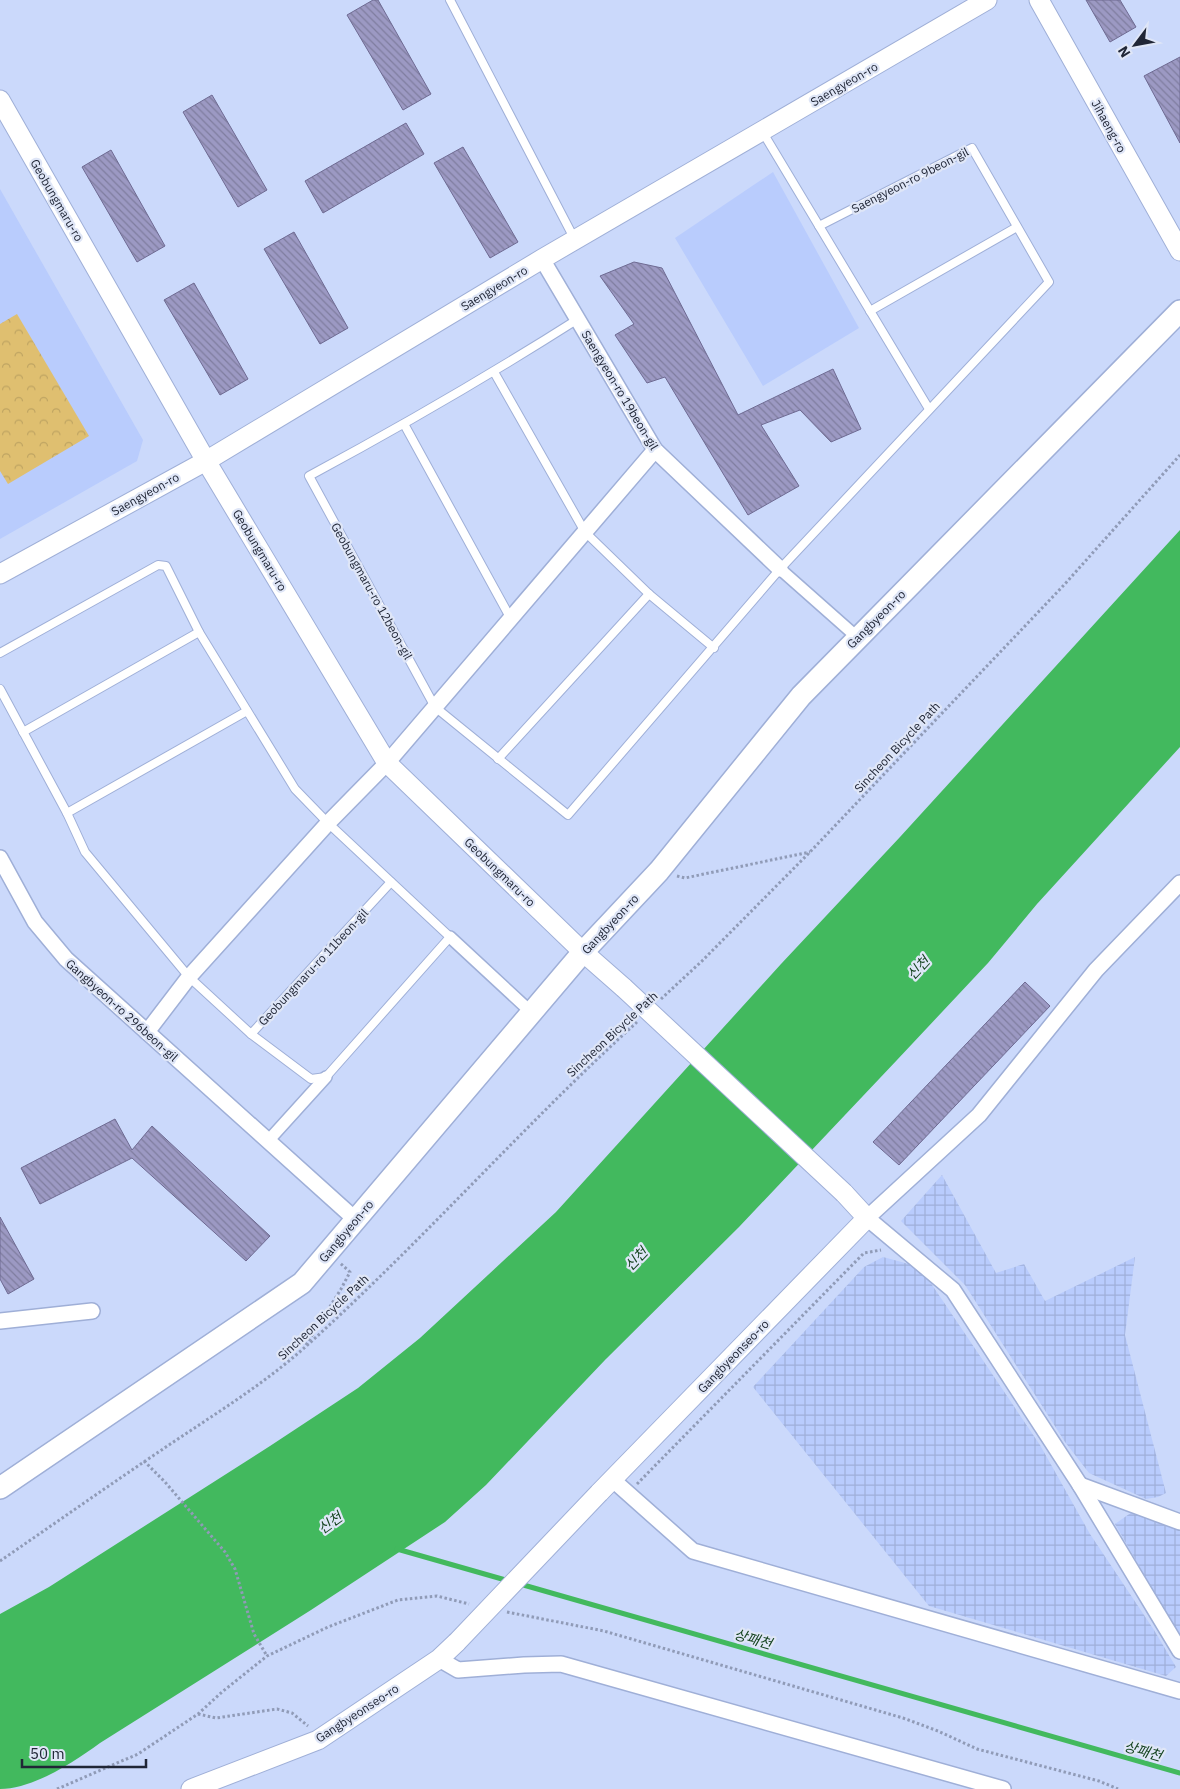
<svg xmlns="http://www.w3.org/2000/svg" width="1180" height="1789" font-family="'IBM Plex Sans','Noto Sans KR',sans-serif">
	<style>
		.built { fill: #b9ccfd }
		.industrial { fill: url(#industrial-grid) }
		.forest { fill: url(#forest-crowns) }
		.water { fill: #42b95e }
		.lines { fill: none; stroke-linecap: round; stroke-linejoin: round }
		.stream { stroke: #42b95e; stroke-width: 5 }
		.building { fill: url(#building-back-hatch); stroke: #6e6a92 }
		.service-casing { stroke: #9fafd7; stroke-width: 10 }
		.pedestrian-casing { stroke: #9fafd7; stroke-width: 14 }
		.minor-casing { stroke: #9fafd7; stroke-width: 18 }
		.tertiary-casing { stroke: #9fafd7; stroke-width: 21 }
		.secondary-casing { stroke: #9fafd7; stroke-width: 24 }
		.path { stroke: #909bb7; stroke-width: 3; stroke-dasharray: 2.5 2.5; stroke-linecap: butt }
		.service { stroke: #fff; stroke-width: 8 }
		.pedestrian { stroke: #fff; stroke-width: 11 }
		.minor { stroke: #fff; stroke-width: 15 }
		.tertiary { stroke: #fff; stroke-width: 19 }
		.secondary { stroke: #fff; stroke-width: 21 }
		.tertiary-bridge-casing { stroke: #9fafd7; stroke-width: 21; stroke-linecap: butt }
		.tertiary-bridge { stroke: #fff; stroke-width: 19 }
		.labels { text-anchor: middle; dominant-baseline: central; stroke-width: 4.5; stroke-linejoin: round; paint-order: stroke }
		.street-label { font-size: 12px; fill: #202636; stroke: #dfe6f7 }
		.water-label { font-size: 14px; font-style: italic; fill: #164420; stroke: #dfe6f7 }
	</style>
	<defs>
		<pattern id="industrial-grid" width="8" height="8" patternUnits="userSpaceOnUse" patternTransform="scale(1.25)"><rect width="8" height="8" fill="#b9ccfd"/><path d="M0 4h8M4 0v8" fill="none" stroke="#9fafd9"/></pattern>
		<pattern id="forest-crowns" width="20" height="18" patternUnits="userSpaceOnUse" patternTransform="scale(1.25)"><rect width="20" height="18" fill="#dfbf70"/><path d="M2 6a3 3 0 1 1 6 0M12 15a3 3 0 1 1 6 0" fill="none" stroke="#bfa462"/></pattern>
		<pattern id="building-back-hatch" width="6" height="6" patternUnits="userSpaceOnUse" patternTransform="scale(1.25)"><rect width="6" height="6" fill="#9c99c3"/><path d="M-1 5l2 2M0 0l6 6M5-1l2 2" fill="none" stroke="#7f7d9f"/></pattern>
	</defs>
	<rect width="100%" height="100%" fill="#cbd9fb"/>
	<g class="built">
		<polygon points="773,172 859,328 763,386 675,238"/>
		<polygon points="0,189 143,440 137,461 0,539"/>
	</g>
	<g class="industrial">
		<polygon points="942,1175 996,1273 1024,1264 1045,1301 1135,1257 1125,1335 1166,1493 1158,1497 1146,1499 1089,1473 1065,1442 965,1285 901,1221"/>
		<polygon points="883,1257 920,1267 1040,1445 1090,1534 1154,1630 1176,1667 1166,1676 929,1606 753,1387 864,1267"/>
		<polygon points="1132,1512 1180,1531 1180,1637 1115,1524"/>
	</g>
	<polygon class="forest" points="17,314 89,436 8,484 0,471 0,324"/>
	<path class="water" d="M1180,530v217l-143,157 -49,59 -91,97 -158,167 -134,133 -119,125 -41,37 -134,88 -211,133c-26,19 -67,46 -100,46v-175l49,-27 221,-141 88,-58 62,-50 136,-126 225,-248 119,-127z"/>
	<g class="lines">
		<g class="stream">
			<polyline points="397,1549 509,1581"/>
			<polyline points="520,1584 1180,1773"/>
		</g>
	</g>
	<g class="building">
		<polygon points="373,0 378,0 431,94 403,110 347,15"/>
		<polygon points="1086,0 1120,0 1136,27 1110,42"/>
		<polygon points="1180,57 1180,143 1144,76"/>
		<polygon points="212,95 267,190 238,207 183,112"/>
		<polygon points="406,123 424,154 323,213 305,181"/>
		<polygon points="463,147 518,242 490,258 434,163"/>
		<polygon points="111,150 165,246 137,262 82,167"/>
		<polygon points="294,232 348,328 320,344 264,249"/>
		<polygon points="634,262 662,268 738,415 833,369 861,429 831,442 800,410 761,425 799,486 748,515 665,377 647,383 615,335 634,324 600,276"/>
		<polygon points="194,283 248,379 220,395 164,300"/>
		<polygon points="1025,982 1050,1006 899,1165 873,1142"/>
		<polygon points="115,1119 132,1150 152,1126 270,1236 246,1261 132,1158 40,1204 21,1168"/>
		<polygon points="0,1217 34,1279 8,1294 0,1279"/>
	</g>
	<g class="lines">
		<g class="service-casing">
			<g id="service">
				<polyline points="450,0 575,240"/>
				<polyline points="762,131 929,409"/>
				<polyline points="870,311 1017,227"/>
				<path d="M578,319c-88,56 -178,108 -269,157l126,231 133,108 212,-246 269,-287 -77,-134 -153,78"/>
				<polyline points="494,372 585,532 649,594 714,648"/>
				<polyline points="404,424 511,619"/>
				<polyline points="0,653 158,565 166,566 199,632 295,789 328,823 450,937 326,1077 311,1079 251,1034"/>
				<polyline points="0,689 67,813 85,852 189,977 251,1034 391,882"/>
				<polyline points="23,732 199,632"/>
				<polyline points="498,759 649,594"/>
				<polyline points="67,813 247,711"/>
			</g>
		</g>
		<g class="pedestrian-casing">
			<g id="pedestrian">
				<polyline points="780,569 858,638"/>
				<polyline points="450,937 532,1013"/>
				<polyline points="268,1141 326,1077"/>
			</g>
		</g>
		<g class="minor-casing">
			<g id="minor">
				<polyline points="542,259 655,450 780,569"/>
				<polyline points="0,858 35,922 66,959 356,1220"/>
				<polyline points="1180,883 1096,970 979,1115 867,1218 953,1290 1080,1485 1180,1651"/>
				<polyline points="147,1032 189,977 328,823 387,763 655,450"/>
				<polyline points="0,1321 92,1311"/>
				<polyline points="613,1480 693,1551 1180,1691"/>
				<polyline points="1080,1485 1180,1522"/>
				<polyline points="439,1659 458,1670 524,1665 561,1664 1003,1789"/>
			</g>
		</g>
		<g class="tertiary-casing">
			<g id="tertiary">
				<polyline points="1039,0 1180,251"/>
				<polyline points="0,100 206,461 387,763 583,952 624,988"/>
				<polyline points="0,574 206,461 542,259 987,0"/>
				<polyline points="599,1493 867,1218 844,1193"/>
				<polyline points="191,1789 318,1740 439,1659 457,1642"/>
			</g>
		</g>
		<g class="secondary-casing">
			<polyline id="secondary" points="0,1488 302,1283 583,952 659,871 801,696 1180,311"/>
		</g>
		<g class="path">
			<polyline points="677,876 685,878 810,852"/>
			<polyline points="661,999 702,961 810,852 1064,585 1180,455"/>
			<polyline points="306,1345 341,1289 350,1272 340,1263"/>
			<polyline points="144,1461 165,1482 225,1552 235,1569 254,1634 267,1656"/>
			<polyline points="637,1484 864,1253 881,1250"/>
			<path d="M0,1561c54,-37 108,-75 163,-112 47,-32 97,-62 140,-100 116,-104 219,-222 334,-327"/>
			<polyline points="507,1612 604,1631 903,1718 938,1731 977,1749 1099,1781 1118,1789"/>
			<polyline points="198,1714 216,1718 277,1709 292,1713 308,1726"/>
			<polyline points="57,1789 138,1754 198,1714 222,1692 267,1656 328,1627 398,1600 437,1596 469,1604"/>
		</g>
		<use href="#service" class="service"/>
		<use href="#pedestrian" class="pedestrian"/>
		<use href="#minor" class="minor"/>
		<use href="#tertiary" class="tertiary"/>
		<use href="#secondary" class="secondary"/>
		<g class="tertiary-bridge-casing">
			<g id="tertiary-bridge">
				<polyline points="624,988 844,1193"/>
				<polyline points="457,1642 599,1493"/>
			</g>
		</g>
		<use href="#tertiary-bridge" class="tertiary-bridge"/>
	</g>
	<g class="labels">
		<g class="street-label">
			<text transform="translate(844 84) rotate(-30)">Saengyeon-ro</text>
			<text transform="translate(1109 126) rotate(61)">Jihaeng-ro</text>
			<text transform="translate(910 180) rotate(-27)">Saengyeon-ro 9beon-gil</text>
			<text transform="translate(57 200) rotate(60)">Geobungmaru-ro</text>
			<text transform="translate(494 288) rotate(-31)">Saengyeon-ro</text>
			<text transform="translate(620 390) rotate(59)">Saengyeon-ro 19beon-gil</text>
			<text transform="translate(145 494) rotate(-29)">Saengyeon-ro</text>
			<text transform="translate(260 550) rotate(59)">Geobungmaru-ro</text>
			<text transform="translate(372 591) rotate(61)">Geobungmaru-ro 12beon-gil</text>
			<text transform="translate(876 619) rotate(-45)">Gangbyeon-ro</text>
			<text transform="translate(897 747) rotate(-47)">Sincheon Bicycle Path</text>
			<text transform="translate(500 872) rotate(44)">Geobungmaru-ro</text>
			<text transform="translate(610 924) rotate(-47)">Gangbyeon-ro</text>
			<text transform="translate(313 967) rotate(-47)">Geobungmaru-ro 11beon-gil</text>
			<text transform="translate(122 1010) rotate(42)">Gangbyeon-ro 296beon-gil</text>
			<text transform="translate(612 1034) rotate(-43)">Sincheon Bicycle Path</text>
			<text transform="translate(346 1231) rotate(-50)">Gangbyeon-ro</text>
			<text transform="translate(323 1317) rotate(-43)">Sincheon Bicycle Path</text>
			<text transform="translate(733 1356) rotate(-46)">Gangbyeonseo-ro</text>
			<text transform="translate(357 1713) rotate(-33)">Gangbyeonseo-ro</text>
		</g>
		<g class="water-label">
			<text transform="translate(918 968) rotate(-47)">신천</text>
			<text transform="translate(636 1259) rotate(-46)">신천</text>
			<text transform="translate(330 1523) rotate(-36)">신천</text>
			<text transform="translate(753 1639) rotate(16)">상패천</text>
			<text transform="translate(1143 1751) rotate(16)">상패천</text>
		</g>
	</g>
	<g transform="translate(1135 45) rotate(238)" stroke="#dfe6f7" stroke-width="4" paint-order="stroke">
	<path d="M0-4L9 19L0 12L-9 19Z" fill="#202636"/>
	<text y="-8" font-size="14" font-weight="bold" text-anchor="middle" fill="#202636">N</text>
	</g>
	<path d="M22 1759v8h124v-8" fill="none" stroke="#202636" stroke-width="2.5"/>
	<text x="30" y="1759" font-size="15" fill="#202636" stroke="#dfe6f7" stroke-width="4" paint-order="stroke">50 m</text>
</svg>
